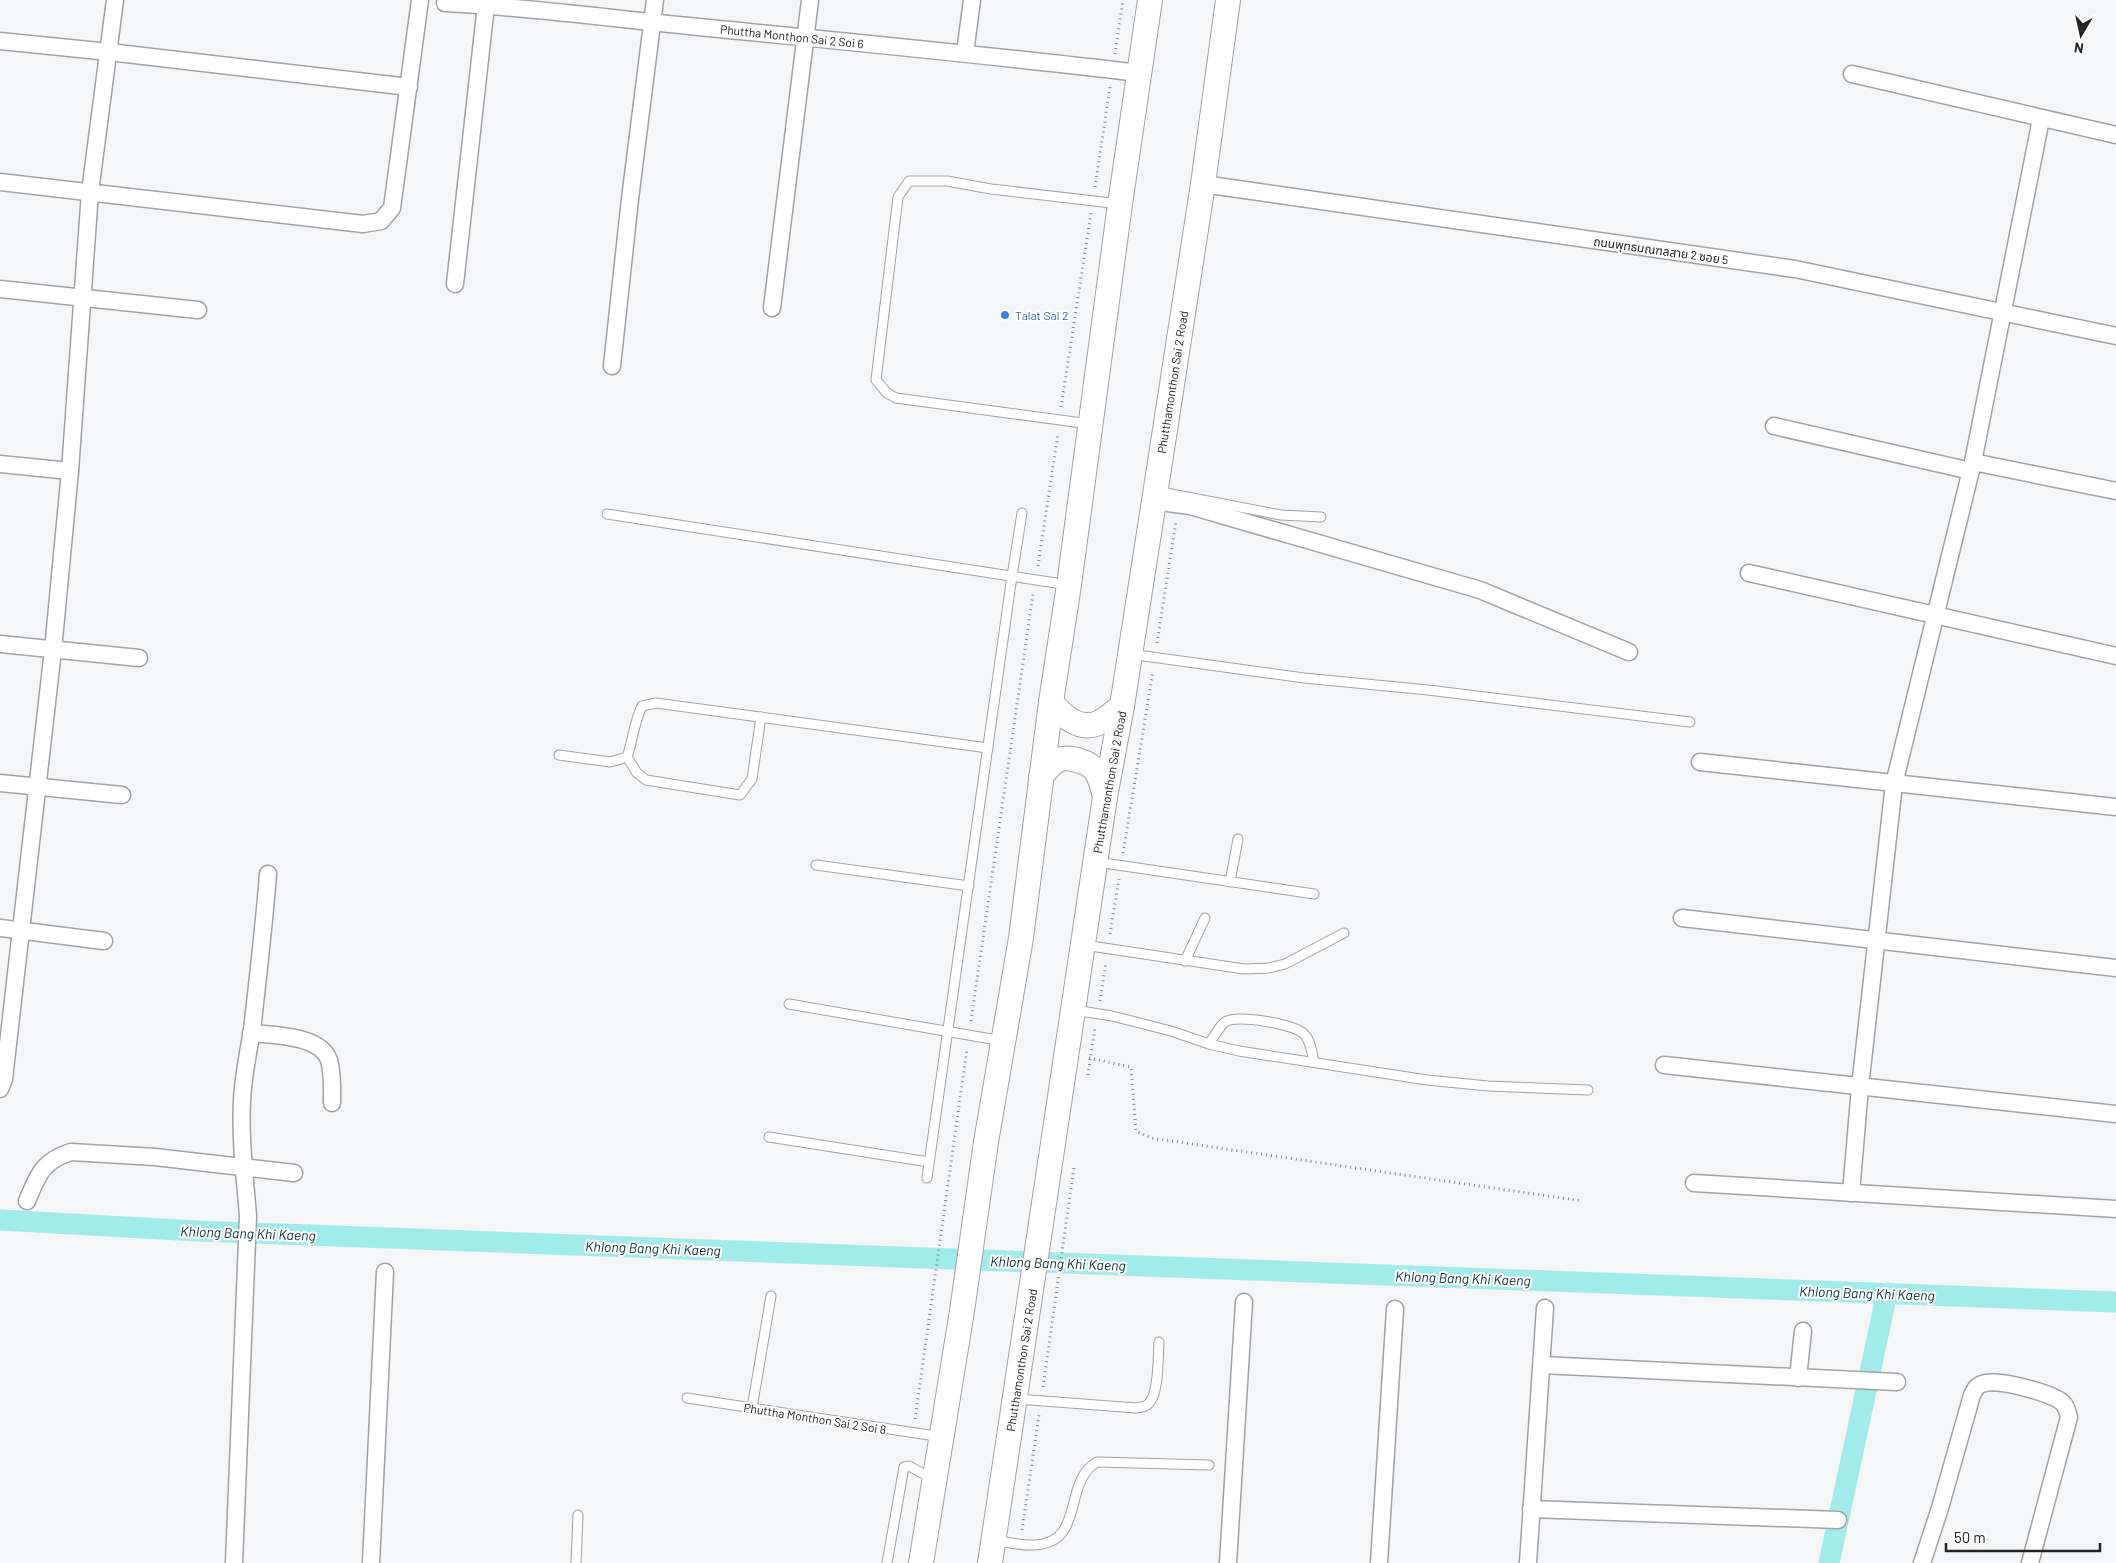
<svg xmlns="http://www.w3.org/2000/svg" width="2116" height="1563" font-family="Barlow,'Noto Sans Thai',sans-serif">
	<style>
		.lines { fill: none; stroke-linecap: round; stroke-linejoin: round }
		.canal { stroke: #a1ebeb; stroke-width: 21 }
		.service-casing { stroke: #a2a2a4; stroke-width: 11 }
		.minor-casing { stroke: #a2a2a4; stroke-width: 19 }
		.secondary-casing { stroke: #a2a2a4; stroke-width: 26 }
		.path { stroke: #888989; stroke-width: 3; stroke-dasharray: 1 4; stroke-linecap: butt }
		.service { stroke: #fff; stroke-width: 9 }
		.minor { stroke: #fff; stroke-width: 16 }
		.secondary { stroke: #fff; stroke-width: 24 }
		.shop-dot { fill: #3f7fe0; stroke: #fff; stroke-width: 2 }
		.labels { text-anchor: middle; dominant-baseline: central; stroke-width: 4; stroke-linejoin: round; paint-order: stroke }
		.street-label { font-size: 12px; fill: #242424; stroke: #fff }
		.shop-label { font-size: 12px; fill: #366cbe; stroke: #fff; text-anchor: start }
		.water-label { font-size: 14px; font-style: italic; fill: #0a3030; stroke: #fff }
	</style>
	<rect width="100%" height="100%" fill="#f5f6f7"/>
	<g class="lines">
		<g class="canal">
			<polyline points="0,1220 197,1231 2116,1302"/>
			<polyline points="1829,1563 1887,1293"/>
		</g>
		<g class="service-casing">
			<g id="service">
				<polyline points="1090,424 896,398 887,393 876,380 898,197 909,181 947,181 991,189 1120,204"/>
				<polyline points="1156,491 1281,515 1321,517"/>
				<polyline points="607,514 1069,585"/>
				<polyline points="1130,654 1304,678 1428,690 1690,722"/>
				<path d="M559,755l51,7 17,-5c6,-17 7,-35 15,-51l14,-3 332,45"/>
				<polyline points="627,757 637,773 646,780 740,795 752,779 761,717"/>
				<polyline points="1097,862 1314,894"/>
				<polyline points="816,865 969,886"/>
				<polyline points="1230,882 1238,839"/>
				<polyline points="1084,945 1244,969 1269,968 1285,964 1344,933"/>
				<polyline points="1185,961 1205,918"/>
				<polyline points="789,1004 1003,1041"/>
				<polyline points="1074,1010 1112,1016 1171,1031 1209,1044 1239,1051 1427,1080 1488,1086 1588,1090"/>
				<path d="M1209,1044c5,-7 9,-16 16,-22 11,-8 69,2 79,12 7,7 8,19 10,28"/>
				<polyline points="769,1137 929,1162"/>
				<polyline points="927,1178 1012,576 1022,513"/>
				<polyline points="687,1398 942,1437"/>
				<path d="M1017,1399l119,9c5,-1 11,-1 14,-6 9,-11 8,-46 9,-60"/>
				<polyline points="752,1408 771,1296"/>
				<path d="M995,1540c12,2 26,6 39,5 52,-2 28,-63 63,-83l112,3"/>
				<polyline points="576,1563 578,1515"/>
				<polyline points="887,1563 904,1467 909,1466 933,1479"/>
			</g>
		</g>
		<g class="minor-casing">
			<g id="minor">
				<path d="M445,3c82,4 163,15 244,23 150,15 300,29 450,47"/>
				<polyline points="0,41 109,52 409,87"/>
				<polyline points="965,53 972,0"/>
				<polyline points="1852,74 2116,135"/>
				<polyline points="0,182 363,224 381,221 392,208 420,0"/>
				<polyline points="1203,184 1795,269 2116,336"/>
				<polyline points="455,284 486,5"/>
				<polyline points="0,289 198,310"/>
				<polyline points="772,308 810,0"/>
				<polyline points="612,366 630,199 655,0"/>
				<polyline points="1774,426 1971,471"/>
				<polyline points="1973,462 2116,491"/>
				<polyline points="0,464 70,471"/>
				<polyline points="1154,501 1190,506 1480,590 1629,652"/>
				<polyline points="1749,573 2116,656"/>
				<polyline points="0,644 139,658"/>
				<polyline points="1700,762 2116,807"/>
				<polyline points="0,783 122,795"/>
				<polyline points="1682,918 2116,968"/>
				<polyline points="0,928 104,941"/>
				<path d="M251,1033c22,2 69,2 78,27 4,14 3,30 3,43"/>
				<polyline points="1664,1065 2116,1114"/>
				<polyline points="0,1089 4,1079 53,650 70,471 90,192 115,0"/>
				<polyline points="1694,1183 2116,1209"/>
				<polyline points="1851,1193 1860,1087 1894,784 1973,462 2041,119"/>
				<path d="M27,1201c11,-26 15,-40 44,-49l84,5 139,16"/>
				<polyline points="1542,1365 1897,1382"/>
				<polyline points="1798,1378 1803,1331"/>
				<polyline points="1531,1509 1838,1520"/>
				<path d="M234,1563l14,-347c-3,-38 -8,-76 -6,-115 1,-24 6,-47 10,-71 6,-52 12,-104 16,-156"/>
				<polyline points="371,1563 385,1272"/>
				<polyline points="1228,1563 1244,1302"/>
				<polyline points="1379,1563 1395,1309"/>
				<polyline points="1528,1563 1545,1308"/>
				<path d="M1922,1563l18,-55 32,-113c2,-4 5,-10 10,-11 15,-6 63,8 77,16 7,4 8,10 10,17l-39,146"/>
			</g>
		</g>
		<g class="secondary-casing">
			<g id="secondary">
				<path d="M1051,702c10,12 27,28 45,22 9,-3 18,-12 26,-18"/>
				<path d="M1041,776c13,-15 18,-22 39,-15 7,2 11,4 16,10 5,8 7,17 9,26"/>
				<polyline points="921,1563 962,1311 986,1142 1021,938 1051,702 1069,585 1120,204 1150,0"/>
				<polyline points="990,1563 1105,797 1122,706 1154,501 1203,184 1228,0"/>
			</g>
		</g>
		<g class="path">
			<polyline points="1115,54 1123,0"/>
			<polyline points="1095,187 1110,87"/>
			<polyline points="1061,407 1091,213"/>
			<polyline points="1038,566 1058,433"/>
			<polyline points="1157,643 1176,521"/>
			<polyline points="1123,853 1153,671"/>
			<polyline points="1110,934 1119,879"/>
			<polyline points="1100,1001 1106,962"/>
			<polyline points="971,1021 1033,594"/>
			<polyline points="1089,1058 1131,1067 1136,1131 1151,1138 1582,1201"/>
			<polyline points="1088,1075 1095,1027"/>
			<polyline points="1043,1387 1074,1167"/>
			<polyline points="915,1419 967,1049"/>
			<polyline points="1022,1530 1039,1415"/>
		</g>
		<use href="#service" class="service"/>
		<use href="#minor" class="minor"/>
		<use href="#secondary" class="secondary"/>
	</g>
	<circle class="shop-dot" cx="1005" cy="315" r="5"/>
	<g class="labels">
		<g class="street-label">
			<text transform="translate(792 36) rotate(6)">Phuttha Monthon Sai 2 Soi 6</text>
			<text transform="translate(1661 250) rotate(8)">ถนนพุทธมณฑลสาย 2 ซอย 5</text>
			<text transform="translate(1172 382) rotate(-81)">Phutthamonthon Sai 2 Road</text>
			<text transform="translate(1109 782) rotate(-80)">Phutthamonthon Sai 2 Road</text>
			<text transform="translate(1021 1360) rotate(-81)">Phutthamonthon Sai 2 Road</text>
			<text transform="translate(815 1418) rotate(9)">Phuttha Monthon Sai 2 Soi 8</text>
		</g>
		<g class="shop-label">
			<text x="1015" y="315">Talat Sai 2</text>
		</g>
		<g class="water-label">
			<text transform="translate(248 1233) rotate(2)">Khlong Bang Khi Kaeng</text>
			<text transform="translate(653 1248) rotate(2)">Khlong Bang Khi Kaeng</text>
			<text transform="translate(1058 1263) rotate(2)">Khlong Bang Khi Kaeng</text>
			<text transform="translate(1463 1278) rotate(2)">Khlong Bang Khi Kaeng</text>
			<text transform="translate(1867 1293) rotate(2)">Khlong Bang Khi Kaeng</text>
		</g>
	</g>
	<g transform="translate(2081 35) rotate(189)" stroke="#ffffff" stroke-width="4" paint-order="stroke">
	<path d="M0-4L9 19L0 12L-9 19Z" fill="#242424"/>
	<text y="-8" font-size="14" font-weight="bold" text-anchor="middle" fill="#242424">N</text>
	</g>
	<path d="M1946 1543v8h154v-8" fill="none" stroke="#242424" stroke-width="2.5"/>
	<text x="1954" y="1543" font-size="15" fill="#242424" stroke="#ffffff" stroke-width="4" paint-order="stroke">50 m</text>
</svg>
